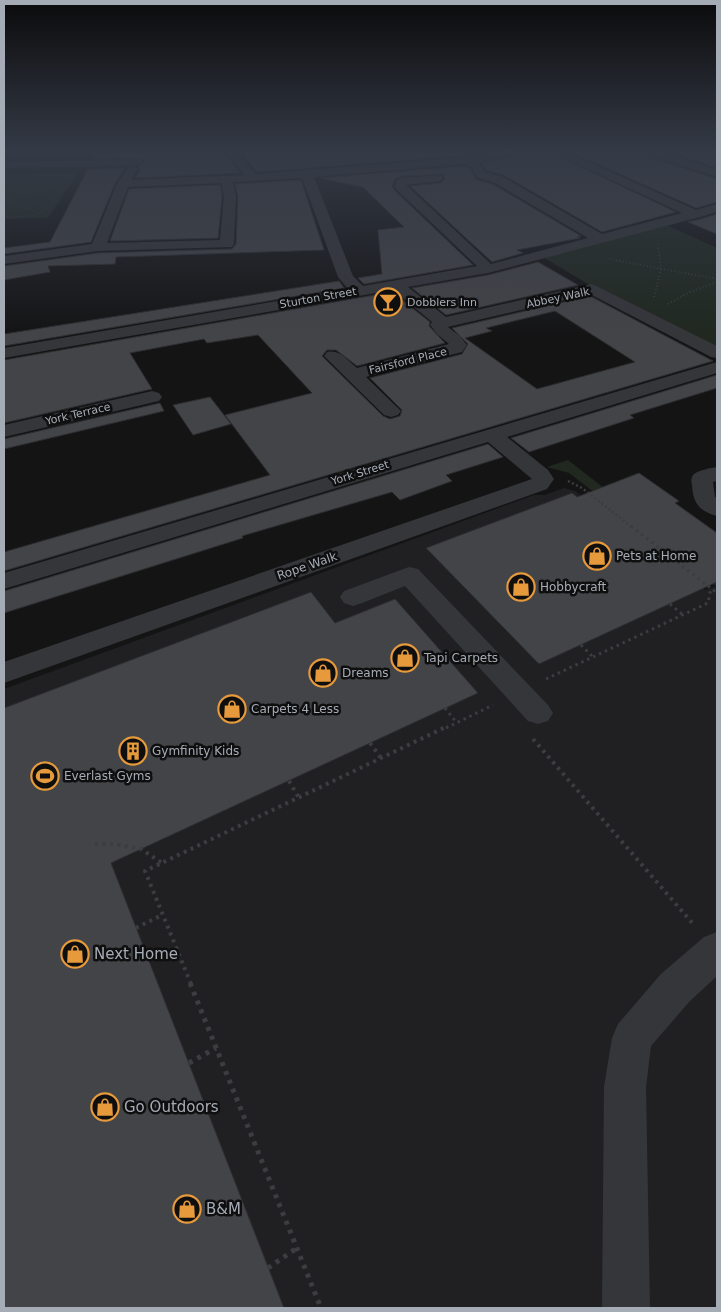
<svg xmlns="http://www.w3.org/2000/svg" width="721" height="1312" font-family="'DejaVu Sans',sans-serif">
	<style>
		.built { fill: #202022 }
		.green { fill: #202820 }
		.building { fill: #434448; stroke: #2e2e31; fill-rule: evenodd }
		.lines { fill: none; stroke-linecap: round; stroke-linejoin: round }
		.path-far5 { stroke: #3b3d41; stroke-width: 1; stroke-dasharray: 1 2; stroke-linecap: butt }
		.path-far4 { stroke: #3b3d41; stroke-width: 2; stroke-dasharray: 1 2.5; stroke-linecap: butt }
		.path-far3 { stroke: #3b3d41; stroke-width: 2.5; stroke-dasharray: 2 2.5; stroke-linecap: butt }
		.path-far2 { stroke: #3b3d41; stroke-width: 3; stroke-dasharray: 2.5 4; stroke-linecap: butt }
		.path-far1 { stroke: #3b3d41; stroke-width: 4; stroke-dasharray: 3 4.5; stroke-linecap: butt }
		.path { stroke: #3b3d41; stroke-width: 5; stroke-dasharray: 4 5.5; stroke-linecap: butt }
		.minor { fill: #35363a; fill-rule: evenodd }
		.labels { text-anchor: middle; dominant-baseline: central; stroke-width: 5; stroke-linejoin: round; paint-order: stroke }
		.far-street-label { font-size: 11px; fill: #a6acb5; stroke: #0f0f10 }
		.far-poi-label { font-size: 11px; fill: #a6acb5; stroke: #0f0f10; text-anchor: start }
		.poi-label { font-size: 12px; fill: #a6acb5; stroke: #0f0f10; text-anchor: start }
		.street-label { font-size: 12px; fill: #a6acb5; stroke: #0f0f10 }
		.near-poi-label { font-size: 15px; fill: #a6acb5; stroke: #0f0f10; text-anchor: start }
	</style>
	<rect width="100%" height="100%" fill="#141415"/>
	<polygon class="built" points="564,488 575,491 705,590 717,586 717,1308 4,1308 4,689 534,495 545,495"/>
	<g class="green">
		<polygon points="78,173 48,218 4,219 4,174"/>
		<polygon points="660,222 717,248 717,351 588,284 541,256"/>
		<polygon points="568,460 717,576 717,587 569,473 547,467"/>
	</g>
	<g class="building">
		<polygon points="116,152 224,152 240,173 135,178 140,170 138,167 145,162 142,159 93,159 95,155 114,154"/>
		<polygon points="240,152 482,152 469,155 257,172"/>
		<polygon points="516,152 549,152 676,212 602,232 504,175 486,170 481,163 513,156"/>
		<polygon points="571,152 644,152 646,156 717,179 717,202 696,208"/>
		<polygon points="670,152 717,152 717,168"/>
		<polygon points="466,166 471,169 475,179 494,185 581,236 577,237 580,238 517,250 523,253 492,262 410,186 441,183 445,179 443,174 402,176 396,178 392,185 394,190 473,265 364,284 358,278 382,274 378,230 404,227 363,187 320,178"/>
		<polygon points="125,168 115,183 91,242 4,254 4,248 50,242 88,169"/>
		<polygon points="301,180 324,250 116,257 115,264 48,266 50,272 4,280 4,266 98,253 232,249 236,244 238,196 235,184"/>
		<polygon points="220,185 222,196 218,238 110,241 129,189"/>
		<polygon points="717,214 717,234 688,222 701,219"/>
		<polygon points="538,262 578,285 446,315 412,288 488,275"/>
		<polygon points="339,281 344,288 4,346 4,334"/>
		<path d="M392,292l38,30 -1,4 16,17 -88,23 -21,-16h-9l-5,6 61,60 7,3 10,-3 2,-6 -32,-32 92,-24 6,-10 -16,-16 138,-32 123,65 -709,210v-19l266,-77 -45,-60 87,-22 -54,-58 -51,8 -3,-4 -74,14 22,36 -148,34v-63zM555,311l80,51 -98,27 -72,-51 27,-7 -6,-3z"/>
		<polygon points="717,375 717,388 630,415 634,418 529,452 511,438"/>
		<polygon points="210,397 231,424 193,435 173,405"/>
		<polygon points="160,403 164,411 4,449 4,439"/>
		<polygon points="488,444 503,457 446,475 452,481 400,500 392,492 242,536 243,538 4,613 4,591"/>
		<polygon points="639,473 679,501 675,503 717,533 717,582 539,664 426,548 572,493 577,497"/>
		<polygon points="311,592 335,623 395,599 478,693 111,863 284,1308 4,1308 4,708"/>
	</g>
	<g class="lines">
		<g class="path-far5">
			<polyline points="4,200 41,213 52,204 56,191 52,188 56,183"/>
			<polyline points="9,200 52,184"/>
			<polyline points="4,217 33,216 41,213"/>
			<polyline points="658,244 659,248"/>
		</g>
		<g class="path-far4">
			<polyline points="609,259 717,279"/>
			<polyline points="654,297 661,270 658,247"/>
			<polyline points="668,304 690,292 717,282"/>
		</g>
		<polyline class="path-far3" points="568,481 582,488 632,527"/>
		<g class="path-far2">
			<polyline points="631,526 717,593"/>
			<polyline points="670,604 683,615"/>
			<polyline points="581,645 593,657"/>
			<polyline points="546,679 708,603 711,588"/>
			<polyline points="445,708 456,722"/>
			<polyline points="446,728 493,705"/>
		</g>
		<g class="path-far1">
			<polyline points="533,739 694,925"/>
			<polyline points="370,743 381,758"/>
			<polyline points="289,781 299,798"/>
			<polyline points="95,844 114,844 141,849 162,863"/>
			<polyline points="136,928 162,915"/>
			<polyline points="191,984 145,871 448,726"/>
		</g>
		<g class="path">
			<polyline points="190,983 321,1308"/>
			<polyline points="189,1063 216,1048"/>
			<polyline points="268,1268 297,1248"/>
		</g>
		<g class="minor">
			<path d="M226,152h11l19,22 213,-17 22,-5h23l-1,2 -35,8 7,10 18,5 99,57 80,-21 -131,-61h15l130,58 21,-6v8l-17,5 -212,56 -80,14 38,30 146,-33 125,62v12l-6,-1 -121,-63 -142,33 12,9 7,9 -5,7 -96,25 35,34 -3,4 -7,2 -7,-2 -60,-59 3,-4c13,-3 20,8 30,16l92,-24 -12,-10 -7,-9 2,-3 -39,-32 -389,68v-10l344,-59 -10,-12 -36,-99 -69,4 3,14 -2,48 -2,3 -134,4 -94,13v-8l88,-12 25,-60 11,-17 4,-1 -128,2v-6l137,-2 2,2 -2,2 -9,2 6,3 -7,11 113,-5zM466,164l6,4 4,9 19,6 93,55 -97,26 -85,-79 35,-4 2,-3 -2,-3 -39,3 -4,1 -4,7 2,3 81,77 -114,20 -10,-10 -39,-99zM221,183l3,13 -4,44 -113,3 21,-56z"/>
			<polygon points="646,152 663,152 717,170 717,177 647,154"/>
			<polygon points="717,362 717,373 507,437 548,470 554,479 547,489 4,683 4,662 532,479 488,442 4,589 4,573"/>
			<polygon points="152,391 159,393 162,397 159,401 4,437 4,425"/>
			<path d="M717,467v14l-4,1 2,15 2,1v18c-18,-5 -24,-13 -25,-31 -1,-4 -1,-8 2,-11 6,-4 16,-6 23,-7z"/>
			<polygon points="409,567 418,569 548,705 553,713 548,721 538,724 528,721 405,586 362,603 353,606 344,603 340,597 344,591"/>
			<polygon points="717,932 717,976 689,1002 651,1046 646,1087 650,1308 602,1308 604,1087 612,1038 618,1024 661,974 704,937"/>
		</g>
	</g>
	<linearGradient id="sky" x2="0" y2="1"><stop stop-color="#0b0b0c"/><stop offset="0.45" stop-color="#343a46"/><stop offset="1" stop-color="#343a46" stop-opacity="0"/></linearGradient>
	<rect width="721" height="336" fill="url(#sky)"/>
	<defs>
		<g id="bar-ring" transform="scale(1.4375)"><circle r="9.5" fill="#0f0f10" stroke="#e69a3b" stroke-width="1.5"/><path d="M-6-5H6L.8 .8V4.5H3.5V6h-7V4.5H-.8V.8Z" fill="#e69a3b"/></g>
		<g id="shop-ring" transform="scale(1.4375)"><circle r="9.5" fill="#0f0f10" stroke="#e69a3b" stroke-width="1.5"/><path d="M-5-2.5h2.3a2.7 3.5 0 0 1 5.4 0H5L5.5 6h-11ZM-1.5-2.5h3a1.5 2.3 0 0 0-3 0Z" fill="#e69a3b"/></g>
		<g id="building-ring" transform="scale(1.4375)"><circle r="9.5" fill="#0f0f10" stroke="#e69a3b" stroke-width="1.5"/><path d="M-4-6H4V6H1V3H-1V6H-4ZM-2.5-4.3h1.7v1.8h-1.7ZM.8-4.3h1.7v1.8H.8ZM-2.5-1h1.7V.8h-1.7ZM.8-1h1.7V.8H.8Z" fill="#e69a3b"/></g>
		<g id="stadium-ring" transform="scale(1.4375)"><circle r="9.5" fill="#0f0f10" stroke="#e69a3b" stroke-width="1.5"/><path d="M0-5a6.5 5 0 1 0 0 10a6.5 5 0 1 0 0-10ZM-3.5-1.8h7v3.6h-7Z" fill="#e69a3b"/></g>
	</defs>
	<g fill-rule="evenodd">
		<use href="#bar-ring" x="388" y="302"/>
		<use href="#shop-ring" x="597" y="556"/>
		<use href="#shop-ring" x="521" y="587"/>
		<use href="#shop-ring" x="405" y="658"/>
		<use href="#shop-ring" x="323" y="673"/>
		<use href="#shop-ring" x="232" y="709"/>
		<use href="#building-ring" x="133" y="751"/>
		<use href="#stadium-ring" x="45" y="776"/>
		<use href="#shop-ring" x="75" y="954"/>
		<use href="#shop-ring" x="105" y="1107"/>
		<use href="#shop-ring" x="187" y="1209"/>
	</g>
	<g class="labels">
		<g class="far-street-label">
			<text transform="translate(318 298) rotate(-10)">Sturton Street</text>
			<text transform="translate(558 298) rotate(-12)">Abbey Walk</text>
			<text transform="translate(408 361) rotate(-14)">Fairsford Place</text>
			<text transform="translate(78 414) rotate(-13)">York Terrace</text>
			<text transform="translate(360 473) rotate(-17)">York Street</text>
		</g>
		<g class="far-poi-label">
			<text x="407" y="302">Dobblers Inn</text>
		</g>
		<g class="poi-label">
			<text x="616" y="556">Pets at Home</text>
			<text x="540" y="587">Hobbycraft</text>
			<text x="424" y="658">Tapi Carpets</text>
			<text x="342" y="673">Dreams</text>
			<text x="251" y="709">Carpets 4 Less</text>
			<text x="152" y="751">Gymfinity Kids</text>
			<text x="64" y="776">Everlast Gyms</text>
		</g>
		<g class="street-label">
			<text transform="translate(307 566) rotate(-19)">Rope Walk</text>
		</g>
		<g class="near-poi-label">
			<text x="94" y="954">Next Home</text>
			<text x="124" y="1107">Go Outdoors</text>
			<text x="206" y="1209">B&amp;M</text>
		</g>
	</g>
	<rect width="721" height="1312" fill="none" stroke="#a6acb5" stroke-width="10"/>
</svg>
